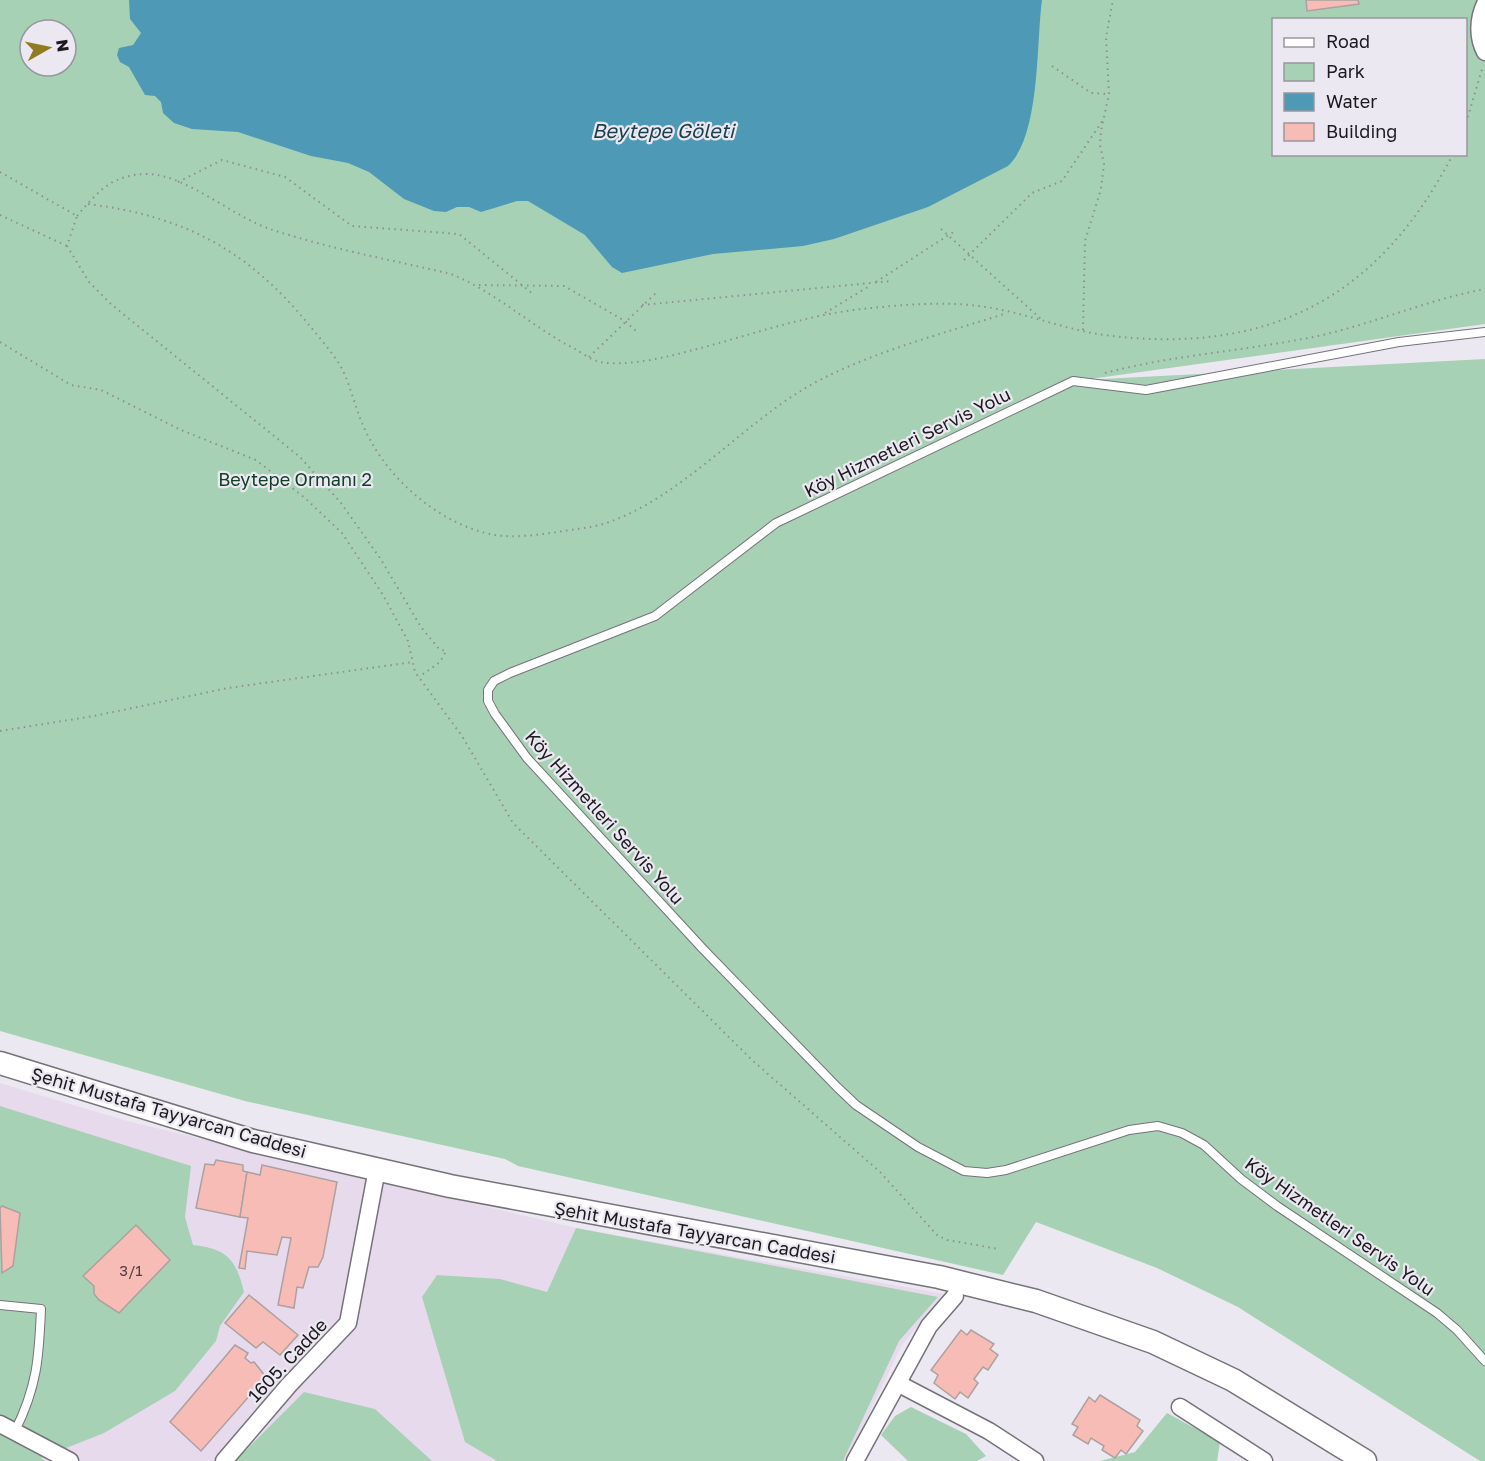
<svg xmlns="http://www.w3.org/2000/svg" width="1485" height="1461" font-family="'Golos Text',sans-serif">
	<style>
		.education { fill: #e8daed }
		.green { fill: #a7d1b5; fill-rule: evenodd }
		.water { fill: #4e9ab6 }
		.building { fill: #f7bcb6; stroke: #aca1a0; stroke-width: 1.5 }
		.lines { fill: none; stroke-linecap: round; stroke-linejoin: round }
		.lane-casing { stroke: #75727a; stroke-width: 10 }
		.street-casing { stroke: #75727a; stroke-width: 19 }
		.secondary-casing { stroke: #75727a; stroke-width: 25 }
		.path { stroke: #908e95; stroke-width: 2; stroke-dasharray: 1.5 4.5; stroke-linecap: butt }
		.lane { stroke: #fff; stroke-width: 8 }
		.street { stroke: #fff; stroke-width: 16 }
		.secondary { stroke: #fff; stroke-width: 22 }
		.labels { text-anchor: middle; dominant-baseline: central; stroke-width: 4.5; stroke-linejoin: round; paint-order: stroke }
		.number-label { font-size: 15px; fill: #534244 }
		.street-label { font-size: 18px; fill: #1c1a1e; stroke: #ebe8f1 }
		.park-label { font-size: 18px; fill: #0f4025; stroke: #ebe8f1 }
		.water-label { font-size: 20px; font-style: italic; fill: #1b3e4b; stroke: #ebe8f1 }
	</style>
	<rect width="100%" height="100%" fill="#ebe8f1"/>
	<polygon class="education" points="0,1083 127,1121 576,1228 945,1294 902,1345 846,1461 0,1461"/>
	<g class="green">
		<path d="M0,0h1485v324l-402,56 402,-21v1102h-5l-242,-154 -81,-39 -121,-46 -33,53 -485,-109 -13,-7 -260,-58 -245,-70zM1274,20h192v134h-192zM30,30h36v36h-36z"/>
		<path d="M0,1106l191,60 -6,51 8,28c34,4 43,14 51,47l-24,34 -4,15 -41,50 -71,42 -63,25 4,3h-45z"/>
		<polygon points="576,1228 938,1297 899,1341 843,1461 497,1461 465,1442 422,1297 437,1275 500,1279 547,1292"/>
		<polygon points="304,1392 375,1409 432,1461 235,1461"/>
		<polygon points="911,1407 966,1434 986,1456 977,1461 908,1461 881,1435 895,1416"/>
		<polygon points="1167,1413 1220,1442 1217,1461 1100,1461 1135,1452"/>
	</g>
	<path class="water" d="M129,0h913c-6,43 -1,135 -34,166l-80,41 -94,32 -31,7 -90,8 -91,19 -10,-6 -27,-32 -57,-34h-11l-36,11 -12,-5h-12l-11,5 -12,-1 -30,-12 -35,-27 -21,-9 -37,-7 -73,-24 -46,-3 -18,-6 -11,-10 -2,-11 -6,-6 -10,-1 -16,-28 -9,-5 -3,-7 2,-7 14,-3 8,-12 -11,-14z"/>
	<g class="building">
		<polygon points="1306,0 1358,0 1359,4 1307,11"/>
		<polygon points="216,1160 243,1165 243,1171 247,1172 240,1217 196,1208 205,1164 214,1165"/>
		<polygon points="262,1165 337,1182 323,1257 318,1267 309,1267 303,1288 297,1287 294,1308 278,1305 291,1238 282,1237 277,1255 247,1251 245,1269 239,1268 248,1218 240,1217 247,1172 260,1175"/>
		<polygon points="2,1206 20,1213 13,1266 2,1273 0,1208"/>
		<polygon points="136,1225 170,1260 119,1313 99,1300 94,1294 94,1286 83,1276"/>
		<polygon points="249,1295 298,1335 280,1355 263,1342 256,1348 225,1323"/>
		<polygon points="961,1330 967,1335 971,1330 994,1344 990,1349 998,1355 988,1370 983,1367 974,1379 978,1383 968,1398 960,1392 955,1399 934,1383 938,1375 931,1370"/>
		<polygon points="235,1345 248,1353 245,1358 251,1363 254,1362 266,1377 201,1451 170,1422"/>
		<polygon points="1100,1395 1140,1420 1137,1426 1143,1431 1126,1454 1121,1450 1115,1458 1102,1450 1104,1446 1091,1438 1088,1444 1073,1435 1078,1427 1072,1424 1089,1397 1095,1402"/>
	</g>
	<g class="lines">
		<g class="lane-casing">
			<g id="lane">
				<polyline points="1485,332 1399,342 1146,390 1073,381 776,523 655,616 510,673 494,681 488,690 488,701 495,714 527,758 703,949 837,1087 856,1105 918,1147 964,1171 987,1173 1006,1170 1129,1130 1158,1126 1182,1133 1204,1145 1241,1179 1277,1206 1437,1313 1457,1330 1485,1361"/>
				<path d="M0,1305l41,4c-2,49 -4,78 -26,122"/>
			</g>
		</g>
		<g class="street-casing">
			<g id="street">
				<path d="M1485,4c-7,15 -8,33 0,48"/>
				<polyline points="899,1384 989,1431 1035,1461"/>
				<polyline points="1180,1407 1264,1461"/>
				<polyline points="0,1424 70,1461"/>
				<polyline points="224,1461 289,1385 348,1323 377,1169"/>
				<polyline points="855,1461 929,1326 955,1296"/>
			</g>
		</g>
		<g class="secondary-casing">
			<polyline id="secondary" points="0,1063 253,1141 450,1186 939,1277 1036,1301 1153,1342 1233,1380 1365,1461"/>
		</g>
		<g class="path">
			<polyline points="1052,66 1091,93 1109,94"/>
			<polyline points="1466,123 1483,66"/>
			<polyline points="0,172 77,216 67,246 89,282 112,305 300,457 341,503 380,558 421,627 439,649 446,651 440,662 419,677"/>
			<polyline points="178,182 222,160 285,177 352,226 459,234 533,294"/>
			<path d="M88,204c96,12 160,46 221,121 10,12 22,26 31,40 10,18 14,39 22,58 21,52 76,102 133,112 20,3 42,0 62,-3 17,-3 38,-4 55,-11 68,-25 127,-92 190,-131 58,-35 140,-56 205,-77"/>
			<polyline points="0,215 67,246"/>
			<path d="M77,216c21,-25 36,-42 71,-42 39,1 88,45 125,56 58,19 119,30 178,44 45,18 81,53 124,75 7,4 16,11 25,13 26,5 68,-5 93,-12 55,-14 112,-35 169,-41 38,-4 79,-8 117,-3 42,5 83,23 125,29 162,21 274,-35 349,-181"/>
			<polyline points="941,229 1042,320"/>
			<polyline points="964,260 1032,193 1062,181 1103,120"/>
			<polyline points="876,282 955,231"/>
			<polyline points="479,285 564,286 625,321 636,331"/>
			<polyline points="642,305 891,281"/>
			<polyline points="825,313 871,285"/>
			<polyline points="1083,330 1085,241 1101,189 1104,164 1100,145 1101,131 1109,94 1106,37 1113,0"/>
			<polyline points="0,342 71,385 101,390 181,430 256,460 305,498 342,533 383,595 408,641 415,672 462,736 513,823 752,1060 880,1172 937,1235 947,1240 999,1249"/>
			<polyline points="589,357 657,292"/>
			<path d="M1105,373c68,-18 139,-22 208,-36 58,-12 113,-37 172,-48"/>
			<polyline points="0,731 94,716 228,688 413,662"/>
		</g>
		<use href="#lane" class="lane"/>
		<use href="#street" class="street"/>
		<use href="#secondary" class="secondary"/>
	</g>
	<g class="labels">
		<g class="number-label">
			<text x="131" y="1270">3/1</text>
		</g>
		<g class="street-label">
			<text transform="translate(907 442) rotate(-26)">Köy Hizmetleri Servis Yolu</text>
			<text transform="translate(605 817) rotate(48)">Köy Hizmetleri Servis Yolu</text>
			<text transform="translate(169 1112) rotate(16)">Şehit Mustafa Tayyarcan Caddesi</text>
			<text transform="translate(1340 1226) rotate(35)">Köy Hizmetleri Servis Yolu</text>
			<text transform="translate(695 1232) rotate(10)">Şehit Mustafa Tayyarcan Caddesi</text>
			<text transform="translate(287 1360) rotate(-47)">1605. Cadde</text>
		</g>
		<g class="park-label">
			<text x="295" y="479">Beytepe Ormanı 2</text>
		</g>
		<g class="water-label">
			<text x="663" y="130">Beytepe Göleti</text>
		</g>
	</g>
	<rect x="1272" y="18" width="195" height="138" fill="#ebe8f1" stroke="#98969d" stroke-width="1.5"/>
	<rect x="1284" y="38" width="30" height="9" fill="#ffffff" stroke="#98969d" stroke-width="1.5"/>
	<text x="1326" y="48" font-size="18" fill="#1c1a1e">Road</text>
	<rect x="1284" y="63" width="30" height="18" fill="#a7d1b5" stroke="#98969d" stroke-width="1.5"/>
	<text x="1326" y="78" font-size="18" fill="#1c1a1e">Park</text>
	<rect x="1284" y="93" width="30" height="18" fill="#4e9ab6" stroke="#98969d" stroke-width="1.5"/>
	<text x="1326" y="108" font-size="18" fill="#1c1a1e">Water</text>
	<rect x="1284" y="123" width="30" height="18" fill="#f7bcb6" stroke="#98969d" stroke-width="1.5"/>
	<text x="1326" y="138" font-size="18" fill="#1c1a1e">Building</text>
	<g transform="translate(48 48) rotate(81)"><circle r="28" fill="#ebe8f1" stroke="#98969d" stroke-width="1.5"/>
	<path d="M0-4.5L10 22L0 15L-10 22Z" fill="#917b21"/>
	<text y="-9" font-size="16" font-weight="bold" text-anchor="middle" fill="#1c1a1e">N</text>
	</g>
</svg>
